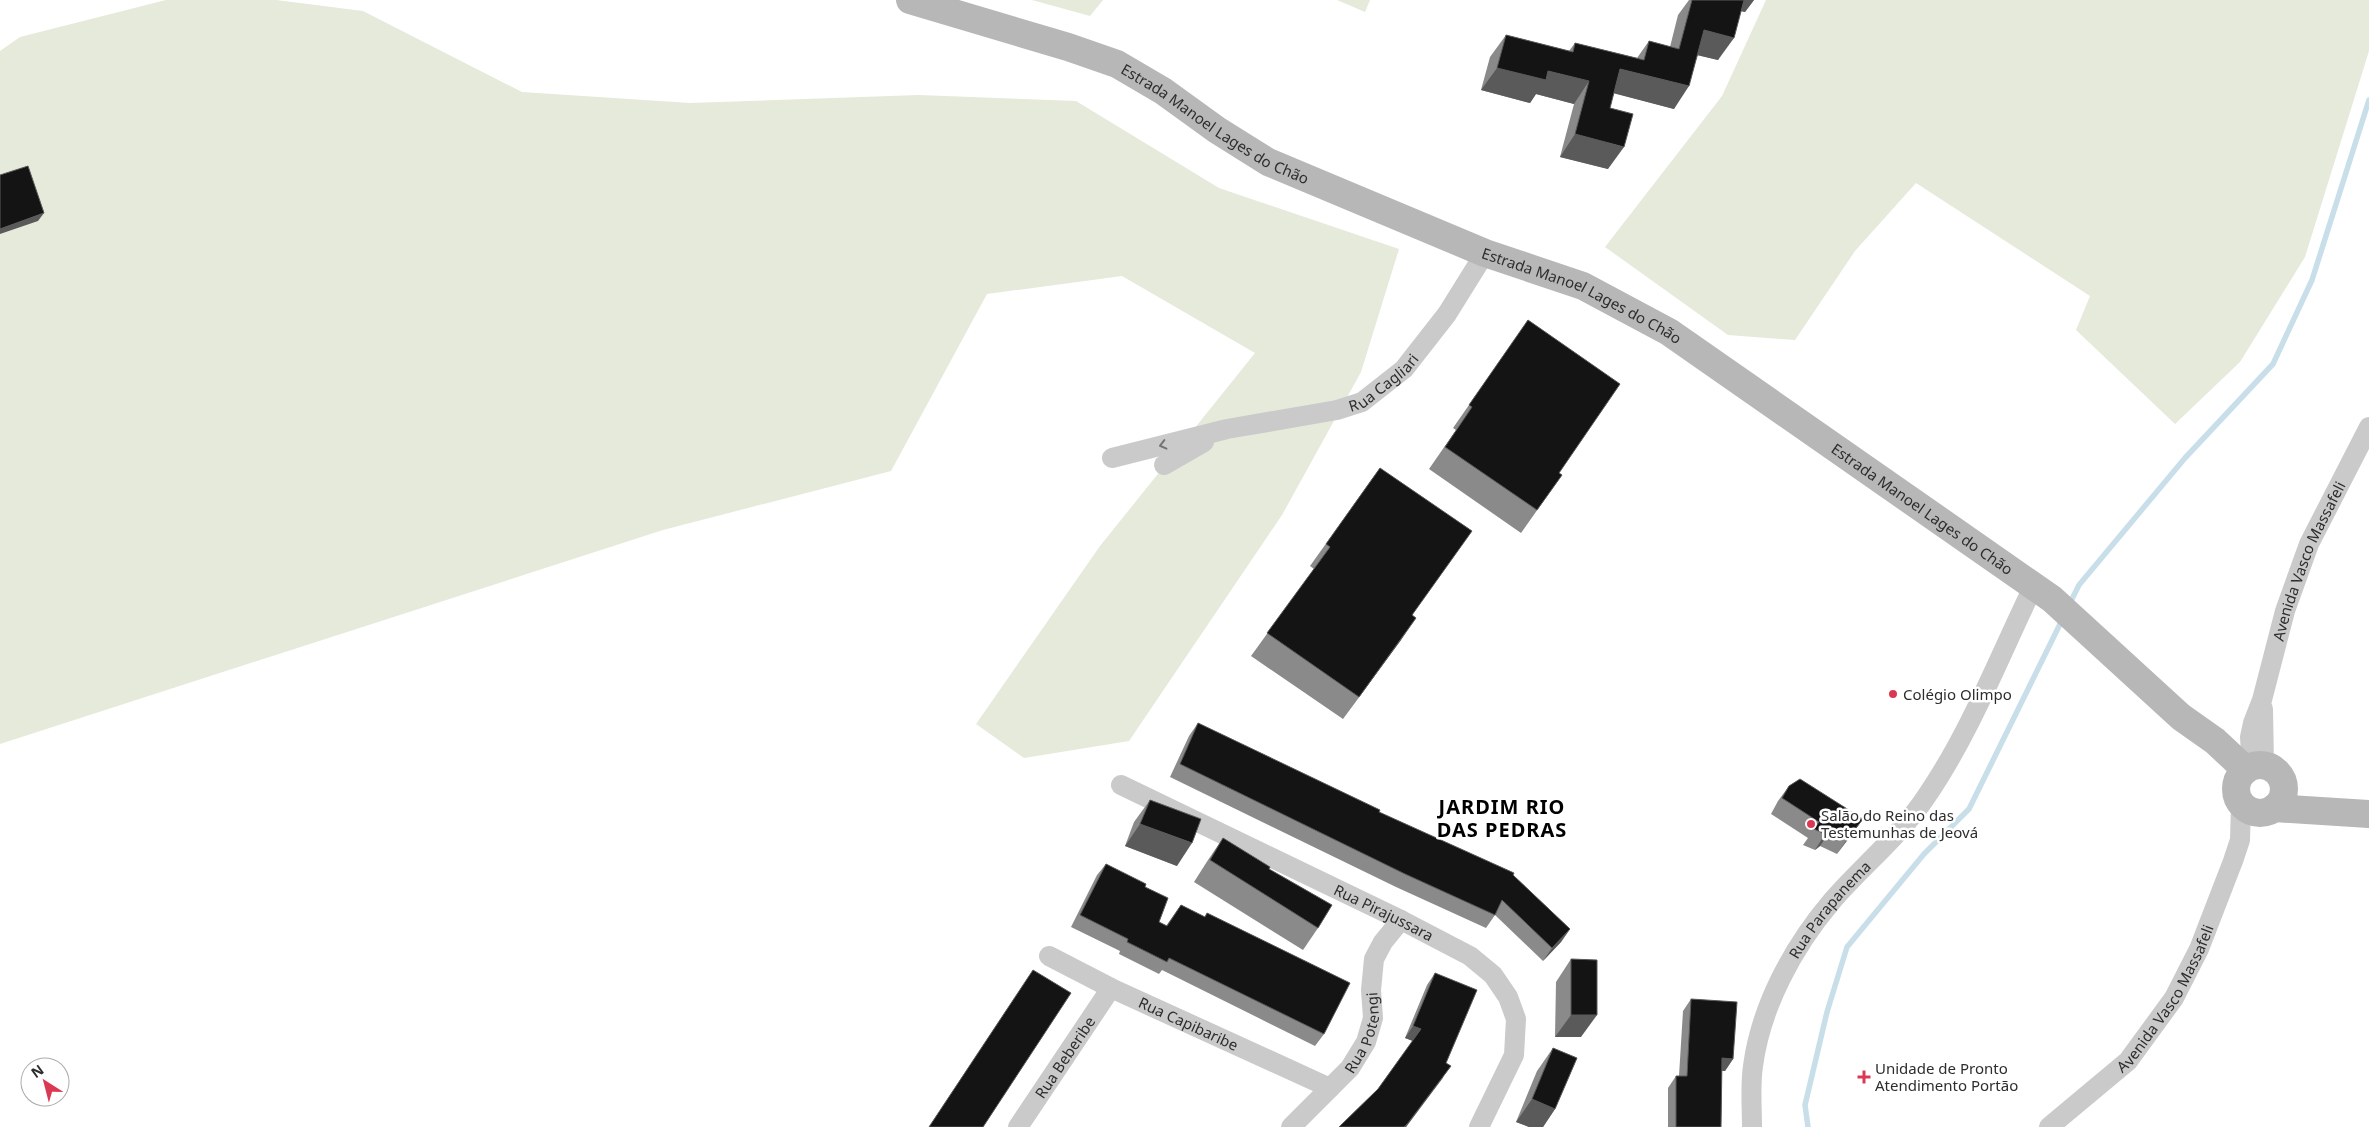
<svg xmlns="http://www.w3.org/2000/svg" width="2369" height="1127" font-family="'Noto Sans',sans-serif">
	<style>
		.green { fill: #e5eadb }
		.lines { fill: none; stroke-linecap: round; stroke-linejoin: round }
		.stream { stroke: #c8dfe9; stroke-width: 5.5 }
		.street { stroke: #cacaca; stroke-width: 20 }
		.secondary { stroke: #b7b7b7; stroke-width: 28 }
		.wall { fill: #8a8a8a }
		.shaded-wall { fill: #5a5a5a }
		.building { fill: #141414; stroke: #5a5a5a }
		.oneway { stroke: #747474 }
		.poi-dot { fill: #db3853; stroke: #fff; stroke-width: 2 }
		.labels { text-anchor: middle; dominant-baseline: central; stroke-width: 5; stroke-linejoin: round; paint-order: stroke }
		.street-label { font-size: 15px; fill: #2d2d2d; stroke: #fff }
		.poi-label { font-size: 15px; fill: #2d2d2d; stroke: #fff; text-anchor: start }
		.district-label { font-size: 20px; font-weight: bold; letter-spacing: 1px; fill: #000; stroke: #fff }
	</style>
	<rect width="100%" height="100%" fill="#fff"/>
	<g class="green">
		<polygon points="166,0 276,0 363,11 522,92 690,103 918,95 1076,101 1219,188 1399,249 1361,372 1282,515 1129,741 1024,758 976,724 1100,546 1255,353 1122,276 987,294 891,471 663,530 0,744 0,51 20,37"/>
		<polygon points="1032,0 1103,0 1090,16"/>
		<polygon points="1337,0 1370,0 1365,12"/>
		<polygon points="1766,0 2369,0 2369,51 2305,257 2240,362 2175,424 2076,330 2090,296 1916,183 1855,251 1795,340 1728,335 1605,247 1722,96"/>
	</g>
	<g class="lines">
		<g class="stream">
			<polyline points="2069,605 2079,585 2185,458 2273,364 2312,280 2369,100"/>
			<polyline points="1808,1127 1805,1105 1827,1012 1847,947 1924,854 1969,809 2063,618"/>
		</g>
		<g class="street">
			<path id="s1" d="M1112,458l115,-29 110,-19 25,-8 42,-33 43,-55 38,-61"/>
			<polyline points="1164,465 1204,442"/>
			<polyline points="2263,709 2264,765"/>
			<path id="s2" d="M2252,767l-2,-30 3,-14 9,-23 23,-89 24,-67 60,-117"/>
			<path id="s3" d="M1121,785l280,135 69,36 23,19 15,22 8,22 -2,36 -35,72"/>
			<path id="s4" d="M1049,956l62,32 219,100"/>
			<path id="s5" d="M1018,1127l93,-139"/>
			<path id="s6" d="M1291,1127l59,-59 16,-26 7,-24 -2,-28 3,-31 9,-17 18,-22"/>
			<path id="s7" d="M1752,1127c0,-20 -2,-41 1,-61 8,-60 40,-119 79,-165 30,-35 68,-65 94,-104 44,-64 74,-142 108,-212"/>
			<path id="s8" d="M2049,1127l79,-66 46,-63 25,-49 34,-88 7,-21 1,-37"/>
		</g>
		<g class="secondary">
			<path id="s9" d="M910,0l158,47 49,17 46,27 54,39 51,32 217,91 98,33 86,46 383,267 129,118 34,24 31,29"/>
			<circle cx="2260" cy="789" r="24"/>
			<polyline points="2274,808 2369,814"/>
		</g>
	</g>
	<g class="wall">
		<polygon points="1689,0 1754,0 1745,12 1741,11 1718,60 1698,55 1674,109 1614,93 1610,108 1608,169 1560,157 1574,104 1536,94 1530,103 1481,90 1490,57 1506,35 1569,51 1575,43 1637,58 1649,41 1670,47 1678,15"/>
		<polygon points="1528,320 1559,473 1562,475 1521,533 1429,469 1456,430 1453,428"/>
		<polygon points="1380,468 1413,615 1401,640 1343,719 1251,656 1314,569 1310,566"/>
		<polygon points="1198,723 1379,812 1513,875 1570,929 1561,942 1543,961 1495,915 1486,928 1396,887 1170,777 1189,736"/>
		<polygon points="1789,786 1863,819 1837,854 1820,846 1815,850 1803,845 1808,838 1771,814 1778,801"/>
		<polygon points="1150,800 1177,866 1125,846 1134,822"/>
		<polygon points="1223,838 1269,869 1318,928 1303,950 1194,882 1208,860"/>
		<polygon points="1106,864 1145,887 1159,922 1166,926 1181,905 1205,917 1207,913 1324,1034 1315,1046 1162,970 1159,974 1119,954 1120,951 1071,927 1097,875"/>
		<polygon points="1571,959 1581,1037 1555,1037 1556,982"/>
		<polygon points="1435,973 1446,1063 1443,1078 1406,1127 1339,1127 1378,1089 1413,1041 1405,1038 1427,985"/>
		<polygon points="1691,999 1733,1059 1725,1071 1722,1071 1721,1127 1668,1127 1668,1088 1676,1076 1679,1076 1683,1011"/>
		<polygon points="1553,1048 1555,1109 1543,1127 1529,1127 1516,1122 1537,1071"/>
	</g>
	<g class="shaded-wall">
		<polygon points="1738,0 1754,0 1745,12 1732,9"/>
		<polygon points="1704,30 1734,38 1718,60 1688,53"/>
		<polygon points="1497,68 1548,71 1589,81 1574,104 1536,94 1530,103 1481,90"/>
		<polygon points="1620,69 1689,86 1674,109 1605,91"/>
		<polygon points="1575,134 1624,147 1608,169 1560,157"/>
		<polygon points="44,213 38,221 0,234 0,229"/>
		<polygon points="1416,618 1401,640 1343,719 1359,697"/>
		<polygon points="1863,819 1852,834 1837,854 1848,838"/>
		<polygon points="1140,824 1192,843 1177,866 1125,846"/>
		<polygon points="1831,830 1820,846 1815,850 1825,834"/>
		<polygon points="1570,929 1561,942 1543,961 1552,948"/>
		<polygon points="1571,1015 1597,1015 1581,1037 1555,1037"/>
		<polygon points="1413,1026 1421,1029 1413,1041 1405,1038"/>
		<polygon points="1722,1058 1733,1059 1725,1071 1713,1070"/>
		<polygon points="1451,1066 1406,1127 1404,1127"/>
		<polygon points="1532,1099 1555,1109 1543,1127 1529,1127 1516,1122"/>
	</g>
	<g class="building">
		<polygon points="1692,0 1744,0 1734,38 1704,30 1689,86 1620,69 1610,108 1633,114 1624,147 1575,134 1589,81 1548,71 1546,80 1497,68 1506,35 1573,52 1575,43 1644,60 1649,41 1679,49"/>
		<polygon points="28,166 44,213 0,229 0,175"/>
		<polygon points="1528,320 1620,384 1559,473 1562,475 1537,510 1445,447 1472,407 1469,405"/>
		<polygon points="1380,468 1472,531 1412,615 1416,618 1359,697 1267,633 1330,547 1326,544"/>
		<polygon points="1198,723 1380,810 1379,812 1514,873 1513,875 1570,929 1552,948 1502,900 1495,915 1405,874 1180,764"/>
		<polygon points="1800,779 1863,819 1848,838 1831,830 1825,834 1814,829 1819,822 1782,798 1789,786"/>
		<polygon points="1150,800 1201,819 1192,843 1140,824"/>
		<polygon points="1223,838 1270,867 1269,869 1332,905 1318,928 1210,860"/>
		<polygon points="1106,864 1146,884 1145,887 1168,898 1159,922 1167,926 1181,905 1205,917 1207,913 1350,983 1324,1034 1169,958 1167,962 1127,942 1128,939 1080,915"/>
		<polygon points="1571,959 1597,960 1597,1015 1571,1015"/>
		<polygon points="1033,970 1071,993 983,1127 929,1127"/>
		<polygon points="1435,973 1477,990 1446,1063 1451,1066 1408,1123 1404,1127 1339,1127 1378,1089 1421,1029 1413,1026"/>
		<polygon points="1691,999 1737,1002 1733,1059 1722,1058 1721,1127 1676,1127 1676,1076 1687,1076"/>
		<polygon points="1553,1048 1577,1058 1555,1109 1532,1099"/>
	</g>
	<defs><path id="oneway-chevron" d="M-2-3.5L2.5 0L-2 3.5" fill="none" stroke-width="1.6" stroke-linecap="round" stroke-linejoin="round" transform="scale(1.25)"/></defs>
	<use class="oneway" href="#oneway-chevron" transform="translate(1163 445) rotate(166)"/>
	<g class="poi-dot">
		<circle cx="1893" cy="694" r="5"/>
		<circle cx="1811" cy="824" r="5"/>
		<path d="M1861.5 1069.5h5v5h5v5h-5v5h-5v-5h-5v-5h5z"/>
	</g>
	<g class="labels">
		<g class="street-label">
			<text stroke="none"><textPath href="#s9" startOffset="332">Estrada Manoel Lages do Chão</textPath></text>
			<text stroke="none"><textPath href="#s9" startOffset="738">Estrada Manoel Lages do Chão</textPath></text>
			<text stroke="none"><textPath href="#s1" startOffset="285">Rua Cagliari</textPath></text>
			<text stroke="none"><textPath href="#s9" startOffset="1142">Estrada Manoel Lages do Chão</textPath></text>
			<text stroke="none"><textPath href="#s2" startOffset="216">Avenida Vasco Massafeli</textPath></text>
			<text stroke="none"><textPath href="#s7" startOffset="238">Rua Parapanema</textPath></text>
			<text stroke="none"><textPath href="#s3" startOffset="292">Rua Pirajussara</textPath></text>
			<text stroke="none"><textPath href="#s8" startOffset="176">Avenida Vasco Massafeli</textPath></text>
			<text stroke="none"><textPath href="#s4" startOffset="155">Rua Capibaribe</textPath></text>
			<text stroke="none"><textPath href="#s6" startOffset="122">Rua Potengi</textPath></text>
			<text stroke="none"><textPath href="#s5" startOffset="84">Rua Beberibe</textPath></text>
		</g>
		<g class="poi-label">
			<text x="1903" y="694">Colégio Olimpo</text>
			<text x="1821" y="815">Salão do Reino das<tspan x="1821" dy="17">Testemunhas de Jeová</tspan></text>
			<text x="1875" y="1068">Unidade de Pronto<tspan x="1875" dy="17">Atendimento Portão</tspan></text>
		</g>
		<g class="district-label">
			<text x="1502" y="806">JARDIM RIO<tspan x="1502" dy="23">DAS PEDRAS</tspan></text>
		</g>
	</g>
	<g transform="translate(45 1082) rotate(324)"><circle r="24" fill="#ffffff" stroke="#ababab"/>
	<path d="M0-4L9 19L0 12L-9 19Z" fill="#db3853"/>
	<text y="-8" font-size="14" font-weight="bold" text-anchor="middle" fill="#2d2d2d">N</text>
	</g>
</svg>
